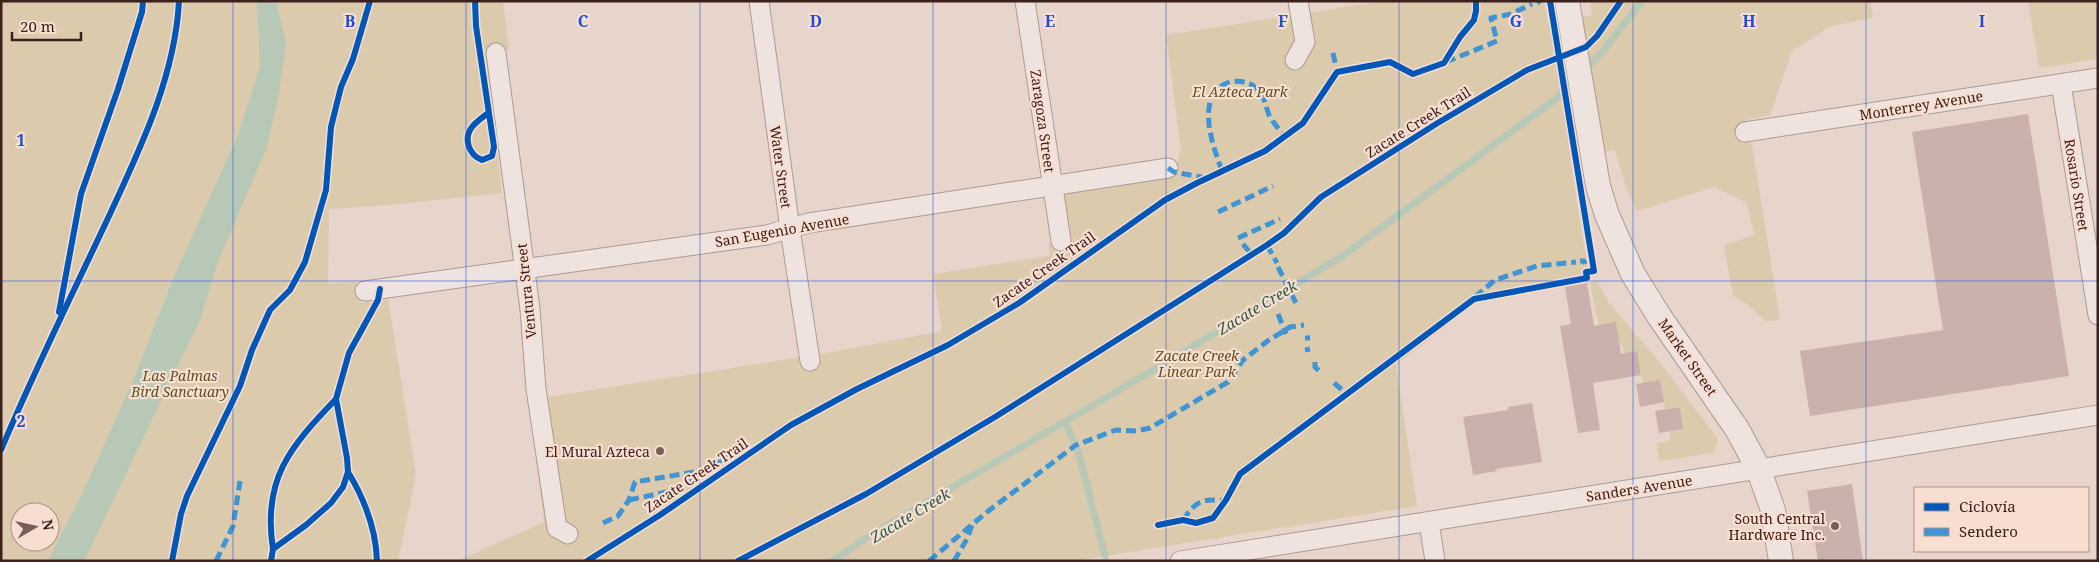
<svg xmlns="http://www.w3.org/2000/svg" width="2099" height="562" font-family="'Noto Serif',serif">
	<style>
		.green { fill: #dbcaac; fill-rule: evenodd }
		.water { fill: #b7c8b7 }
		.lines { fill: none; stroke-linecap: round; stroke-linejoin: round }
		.stream { stroke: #b7c8b7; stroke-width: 7 }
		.building { fill: #cbb1ac }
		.minor-casing { stroke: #ac9a95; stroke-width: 21 }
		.tertiary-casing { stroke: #ac9a95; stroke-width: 26 }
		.minor { stroke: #eee3de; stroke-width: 19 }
		.tertiary { stroke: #eee3de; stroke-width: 24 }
		.quiet { stroke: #3e94d4; stroke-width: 5; stroke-dasharray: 10 5; stroke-linecap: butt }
		.cycleway-casing { stroke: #f8ded1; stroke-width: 9 }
		.cycleway { stroke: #0057b8; stroke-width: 6 }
		.grid { fill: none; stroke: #1d4ed8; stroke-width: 1; stroke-opacity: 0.55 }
		.poi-dot { fill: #775f59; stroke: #f8ded1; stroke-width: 2 }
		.labels { text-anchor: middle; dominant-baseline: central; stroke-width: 4.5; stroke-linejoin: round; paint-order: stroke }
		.park-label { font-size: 14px; font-style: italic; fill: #595321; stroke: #f8ded1 }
		.street-label { font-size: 14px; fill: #3b201c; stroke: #f8ded1 }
		.poi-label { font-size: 14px; fill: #3b201c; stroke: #f8ded1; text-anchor: end }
		.water-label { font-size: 15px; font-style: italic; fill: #2a5c47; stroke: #f8ded1 }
		.grid-label { font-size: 16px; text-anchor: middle; font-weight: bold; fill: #1d4ed8; stroke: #f8ded1; stroke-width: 4.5; stroke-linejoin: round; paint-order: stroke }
	</style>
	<rect width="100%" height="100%" fill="#e7d4cb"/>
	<g class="green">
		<path d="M1,1h502l6,49 -22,3 15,140 -112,12 -61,4 -1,74 28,-1 4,21 28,-4 28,175 -18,87h-397zM20,512h30v30h-30z"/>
		<polygon points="1383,1 1544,1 1548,22 1592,15 1590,1 1871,1 1873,18 1830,26 1792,51 1770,115 1745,120 1749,143 1752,144 1780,320 1766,321 1746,304 1733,296 1724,245 1754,235 1747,203 1714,187 1637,211 1626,187 1615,150 1570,158 1590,283 1597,281 1609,303 1662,365 1718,439 1713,453 1659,461 1657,443 1670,441 1670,431 1683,429 1680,407 1665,409 1660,380 1643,383 1637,352 1624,354 1623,345 1619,345 1599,326 1590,283 1478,301 1396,365 1417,506 1074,561 457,561 544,522 529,400 827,353 942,331 933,274 1050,256 1048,243 1069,240 1062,194 1174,172 1181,150 1166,35"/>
		<polygon points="2028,1 2098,1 2098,59 2039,68"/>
	</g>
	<polygon class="water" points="257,1 276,1 286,43 279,94 266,149 218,262 200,320 84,561 48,561 84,490 135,376 173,279 238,135 260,67"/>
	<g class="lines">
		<g class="stream">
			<polyline points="1584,70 1603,51 1642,1"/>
			<polyline points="1065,422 1078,451 1105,556"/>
			<polyline points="833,561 869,536 1162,365 1344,255 1556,99 1575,79"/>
		</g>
	</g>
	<g class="building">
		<polygon points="2028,114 2069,376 1810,416 1800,351 1943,330 1912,132"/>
		<polygon points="1587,283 1594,326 1616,322 1621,354 1637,351 1641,375 1593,383 1600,430 1578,433 1560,326 1571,324 1565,287"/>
		<polygon points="1660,380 1664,402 1640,407 1636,384"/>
		<polygon points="1532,403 1542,462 1496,469 1497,471 1473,475 1463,417 1508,410 1508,407"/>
		<polygon points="1680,407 1683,429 1659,433 1655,411"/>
		<polygon points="1852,484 1863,561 1818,561 1807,491"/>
	</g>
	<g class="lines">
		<g class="minor-casing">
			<g id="minor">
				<polyline points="759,1 790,229 810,361"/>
				<polyline points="1025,1 1061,241"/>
				<polyline points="496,53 530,309 536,389 557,528 568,534"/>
				<polyline points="1295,60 1305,42 1298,1"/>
				<polyline points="2061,84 2098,315"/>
				<polyline points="1745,132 2098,78"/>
				<polyline points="365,291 767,235 809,223 1168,168"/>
				<polyline points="1429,522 1435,561"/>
				<polyline points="1180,561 2098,415"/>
			</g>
		</g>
		<g class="tertiary-casing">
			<polyline id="tertiary" points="1567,1 1598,186 1607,215 1633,274 1659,316 1737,429 1758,468 1773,510 1781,561"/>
		</g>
		<use href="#minor" class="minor"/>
		<use href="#tertiary" class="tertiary"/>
		<g class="quiet">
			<polyline points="1537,3 1540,1"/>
			<polyline points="1333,53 1337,72"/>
			<polyline points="1446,62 1497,41 1491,18 1511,14 1532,4"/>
			<polyline points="1168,168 1174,172 1206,178"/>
			<path d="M1222,171c-9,-25 -29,-77 8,-89 9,-2 20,0 26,6 9,8 9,17 13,27 4,8 11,15 16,22"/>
			<polyline points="1218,212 1273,186"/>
			<polyline points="1238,238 1280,219"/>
			<polyline points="1243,244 1251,254"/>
			<polyline points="1267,245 1277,263"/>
			<polyline points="1580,261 1584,261 1585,264"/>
			<polyline points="1278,267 1298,307"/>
			<polyline points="1475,297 1495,280 1537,266 1576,262"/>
			<polyline points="1278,314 1286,334"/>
			<polyline points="1305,338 1310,338"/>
			<polyline points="1305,350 1310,349"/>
			<polyline points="1315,362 1315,367 1319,371"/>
			<polyline points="1334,383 1347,394"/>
			<polyline points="629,500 671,491 700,473"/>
			<path d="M1183,520c13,-19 19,-22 43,-19"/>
			<polyline points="603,523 618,516 629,500 635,482 706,470 725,458 744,454"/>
			<polyline points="216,561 233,526 240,481"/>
			<polyline points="929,561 987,512 1076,445 1116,430 1136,431 1150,428 1228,382 1243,360 1269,340 1290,327 1304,325"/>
			<polyline points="954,561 967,539 972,525"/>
		</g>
		<g class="cycleway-casing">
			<g id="cycleway">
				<path d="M475,1l1,25 18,121 -2,9 -10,4c-13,-5 -19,-21 -10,-33 4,-5 11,-10 16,-14"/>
				<polyline points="59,312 81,194 118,89 142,12 143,1"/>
				<path d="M1,450c33,-79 72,-157 108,-234 31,-67 66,-139 70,-215"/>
				<path d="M348,472c17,28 28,57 29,89"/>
				<polyline points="1158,525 1183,520 1196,523 1213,518 1226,500 1240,474 1474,299 1587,278 1586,272 1594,271 1550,1"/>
				<path d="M273,549c-11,-70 17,-102 63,-150"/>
				<polyline points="172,561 181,514 187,496 240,386 252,350 270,310 290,290 305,262 326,190 331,127 341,87 353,59 370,1"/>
				<polyline points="271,561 273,549 306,525 331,503 343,487 348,472 347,458 336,399 349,353 378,300 380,289"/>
				<polyline points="587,561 660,515 791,425 857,389 948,345 1019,303 1165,200 1197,183 1265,151 1303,123 1337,72 1390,62 1413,74 1444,63 1460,37 1474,20 1476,11 1476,1"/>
				<polyline points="738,561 866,494 995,417 1267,245 1284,233 1321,197 1436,124 1527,70 1586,47 1597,36 1621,1"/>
			</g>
		</g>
		<use href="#cycleway" class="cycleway"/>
	</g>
	<path class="grid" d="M233,1v560M466,1v560M700,1v560M933,1v560M1166,1v560M1399,1v560M1633,1v560M1866,1v560M1,281h2097"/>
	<g class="poi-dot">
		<circle cx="660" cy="451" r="5"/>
		<circle cx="1835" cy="526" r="5"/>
	</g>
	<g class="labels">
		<g class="park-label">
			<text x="1240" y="91">El Azteca Park</text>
			<text x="1197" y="355">Zacate Creek<tspan x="1197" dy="16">Linear Park</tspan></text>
			<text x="180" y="375">Las Palmas<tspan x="180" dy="16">Bird Sanctuary</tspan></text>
		</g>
		<g class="street-label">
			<text transform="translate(1921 105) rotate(-9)">Monterrey Avenue</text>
			<text transform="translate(1043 121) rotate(82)">Zaragoza Street</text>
			<text transform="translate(1418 122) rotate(-32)">Zacate Creek Trail</text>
			<text transform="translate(781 167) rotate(82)">Water Street</text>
			<text transform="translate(2077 185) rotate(81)">Rosario Street</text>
			<text transform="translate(782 230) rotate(-10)">San Eugenio Avenue</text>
			<text transform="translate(1044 269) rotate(-35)">Zacate Creek Trail</text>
			<text transform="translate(526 291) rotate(-96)">Ventura Street</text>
			<text transform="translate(1688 357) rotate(55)">Market Street</text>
			<text transform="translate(696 475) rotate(-34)">Zacate Creek Trail</text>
			<text transform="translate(1639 488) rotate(-9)">Sanders Avenue</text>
		</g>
		<g class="poi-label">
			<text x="650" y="451">El Mural Azteca</text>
			<text x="1825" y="518">South Central<tspan x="1825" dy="16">Hardware Inc.</tspan></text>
		</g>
		<g class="water-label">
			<text transform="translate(1257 307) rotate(-31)">Zacate Creek</text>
			<text transform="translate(910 515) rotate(-31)">Zacate Creek</text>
		</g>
	</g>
	<g class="grid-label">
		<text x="350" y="27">B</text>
		<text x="583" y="27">C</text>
		<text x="816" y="27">D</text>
		<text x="1050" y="27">E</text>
		<text x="1283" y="27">F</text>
		<text x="1516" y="27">G</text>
		<text x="1749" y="27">H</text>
		<text x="1982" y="27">I</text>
		<text x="21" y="146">1</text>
		<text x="21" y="427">2</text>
	</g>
	<rect width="2099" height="562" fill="none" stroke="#3b201c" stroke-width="5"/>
	<rect x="1914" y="487" width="175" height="65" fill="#f8ded1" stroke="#ac9289"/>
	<rect x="1924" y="503" width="25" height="8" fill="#0057b8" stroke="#ac9289"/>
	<text x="1959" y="512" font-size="15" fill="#3b201c">Ciclovía</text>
	<rect x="1924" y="528" width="25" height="8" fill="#3e94d4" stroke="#ac9289"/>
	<text x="1959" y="537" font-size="15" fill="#3b201c">Sendero</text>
	<g transform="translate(35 527) rotate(81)"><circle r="24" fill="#f8ded1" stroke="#ac9289"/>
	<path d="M0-4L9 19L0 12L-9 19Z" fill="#775f59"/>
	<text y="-8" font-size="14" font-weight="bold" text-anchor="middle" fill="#3b201c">N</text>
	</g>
	<path d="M12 32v8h69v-8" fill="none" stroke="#3b201c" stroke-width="2.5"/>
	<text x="20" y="32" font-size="15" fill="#3b201c" stroke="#f8ded1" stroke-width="4" paint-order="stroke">20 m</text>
</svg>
